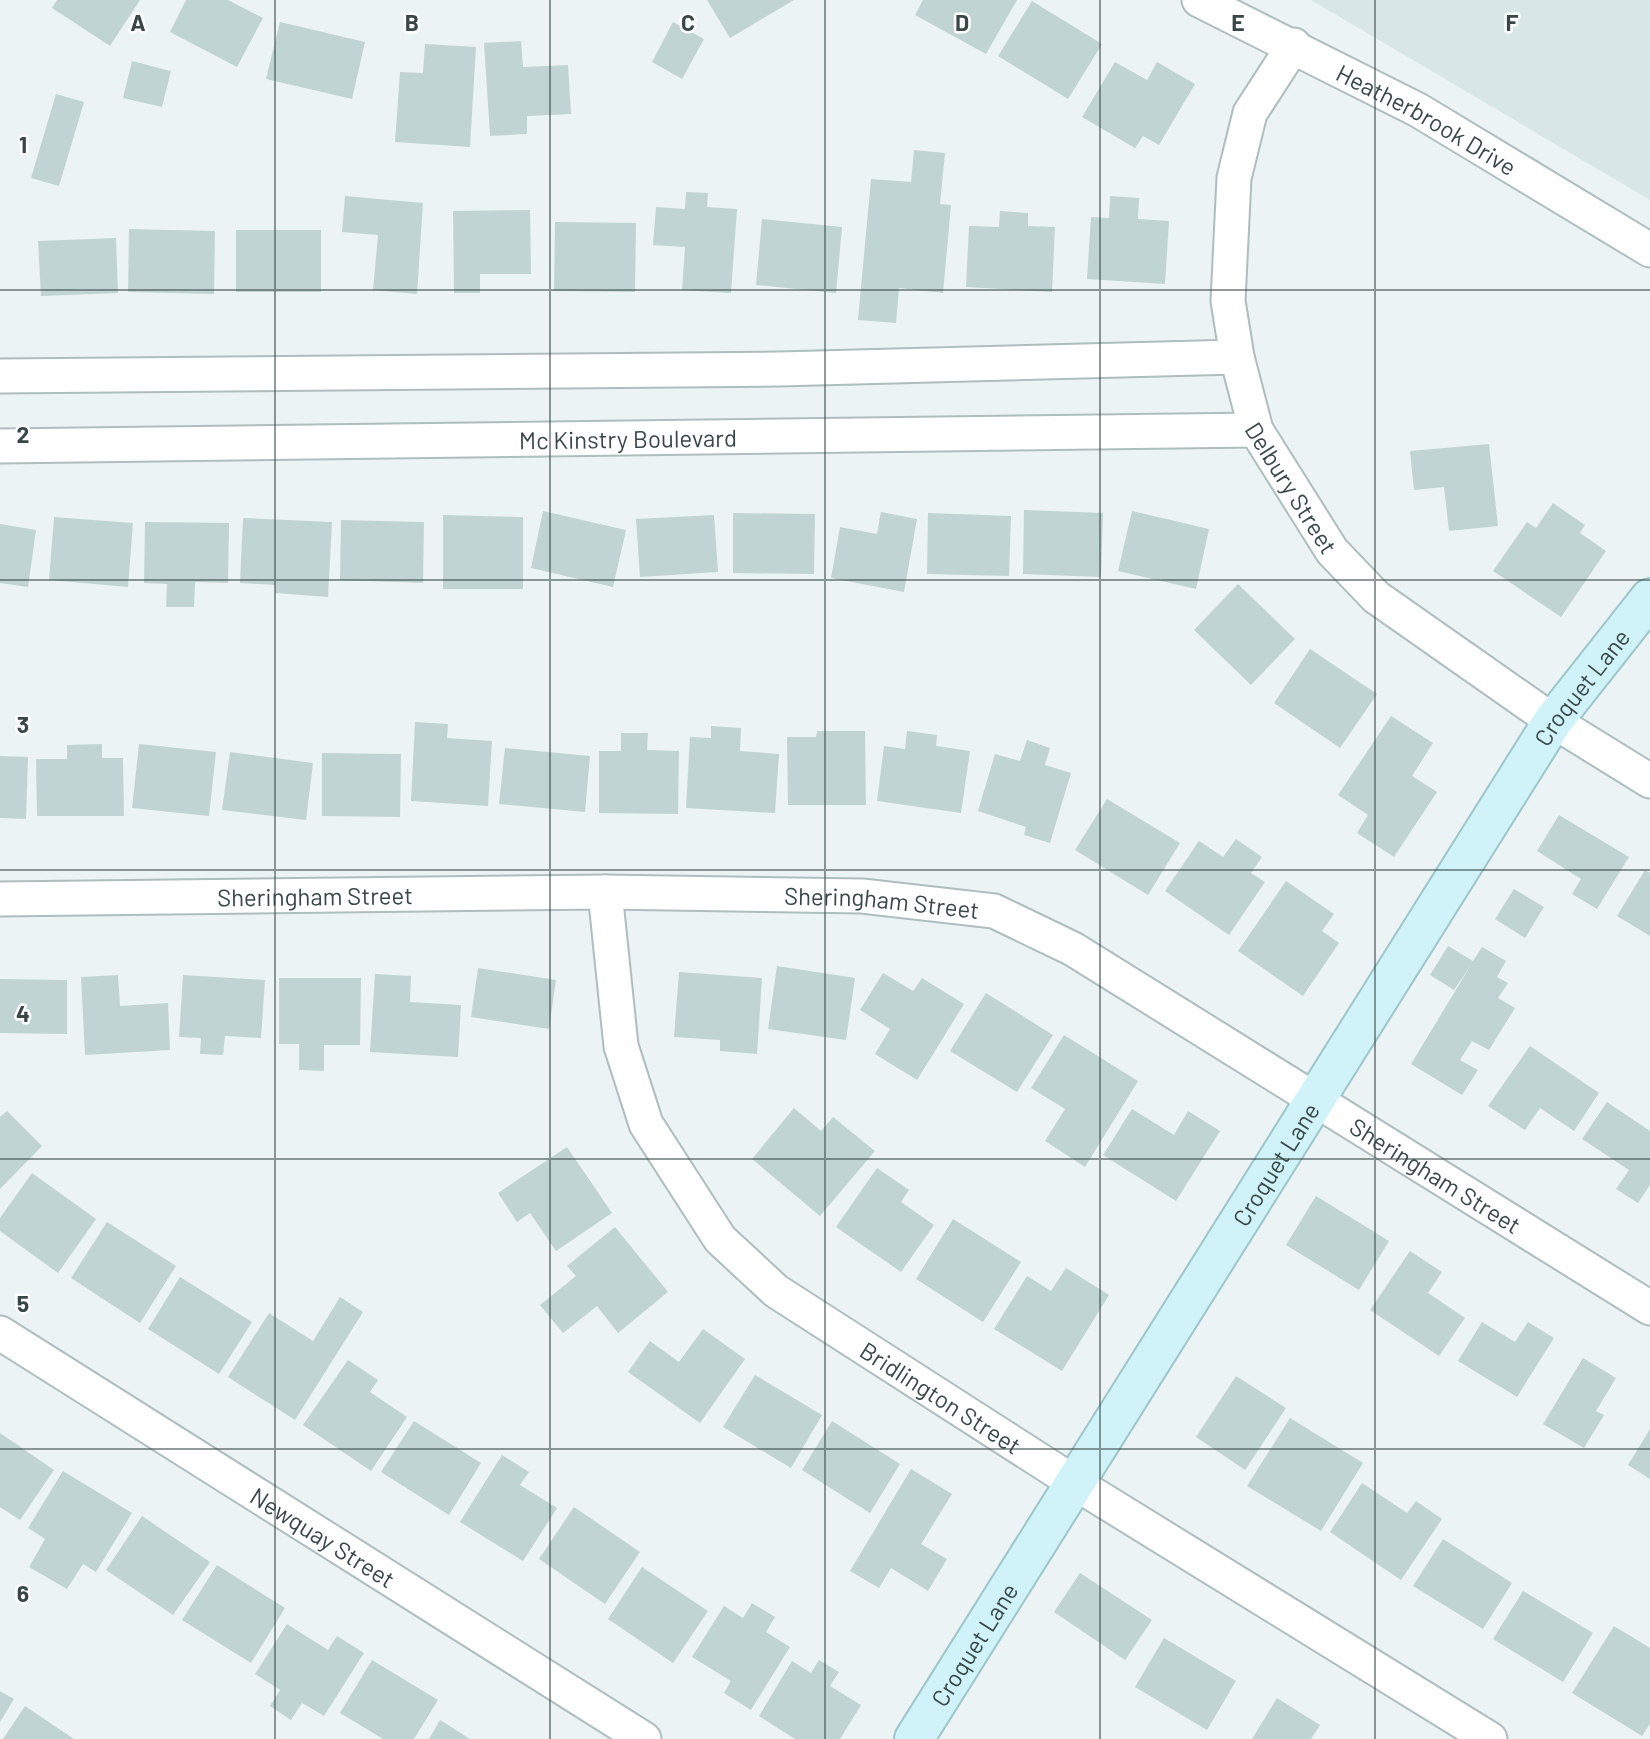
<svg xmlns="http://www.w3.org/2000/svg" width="1650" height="1739" font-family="Barlow,sans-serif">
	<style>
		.residential { fill: #d9e6e7 }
		.building { fill: #c1d4d4 }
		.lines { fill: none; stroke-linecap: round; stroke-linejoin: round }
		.street-casing { stroke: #aebdbe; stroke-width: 37 }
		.secondary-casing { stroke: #9dc6cb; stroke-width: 42 }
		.street { stroke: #fff; stroke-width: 33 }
		.secondary { stroke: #cff3f9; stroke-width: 38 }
		.grid { fill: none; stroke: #394747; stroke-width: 2; stroke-opacity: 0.55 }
		.labels { text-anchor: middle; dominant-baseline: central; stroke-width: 5; stroke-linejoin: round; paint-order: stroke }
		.street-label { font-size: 24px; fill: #394747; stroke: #fff }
		.grid-label { font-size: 23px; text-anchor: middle; font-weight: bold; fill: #394747; stroke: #fff; stroke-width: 5; stroke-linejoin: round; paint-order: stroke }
	</style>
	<rect width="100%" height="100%" fill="#ebf3f4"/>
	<polygon class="residential" points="1311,0 1650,0 1650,200"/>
	<g class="building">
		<polygon points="57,0 140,0 110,46 52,8"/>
		<polygon points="186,0 228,0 263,18 237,67 170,32"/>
		<polygon points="707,0 794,0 730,38"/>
		<polygon points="923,0 1017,0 986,54 915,15"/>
		<polygon points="1032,1 1102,44 1068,99 998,56"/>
		<polygon points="280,22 365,42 352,99 266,79"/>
		<polygon points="673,22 704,39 682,79 652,62"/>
		<polygon points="521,41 523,67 568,65 571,114 527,116 527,134 490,136 484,43"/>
		<polygon points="425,44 476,47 470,147 395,142 400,72 423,73"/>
		<polygon points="132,61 171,71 162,107 123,98"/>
		<polygon points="1115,62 1147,80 1157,62 1195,84 1159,145 1143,136 1135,148 1082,117"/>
		<polygon points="56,94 84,102 59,186 31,178"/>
		<polygon points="914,150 945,153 940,204 951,205 943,293 899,288 896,323 858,320 871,179 911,182"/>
		<polygon points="686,192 708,193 707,207 737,209 731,293 682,290 685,247 653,245 656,207 685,209"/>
		<polygon points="345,196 423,203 417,294 373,290 378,235 342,232"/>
		<polygon points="1110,196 1139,198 1138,219 1169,221 1165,284 1087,279 1091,217 1109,218"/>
		<polygon points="530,210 531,274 480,274 480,293 454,293 453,211"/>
		<polygon points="1000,211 1028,213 1028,226 1055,227 1052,292 966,287 969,226 999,227"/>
		<polygon points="762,219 842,227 836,293 756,285"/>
		<polygon points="555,222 636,223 635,292 554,291"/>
		<polygon points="129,229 215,231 214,294 128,292"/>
		<rect x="236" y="230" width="85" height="62"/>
		<polygon points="116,238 118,293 41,296 38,241"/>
		<polygon points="1489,444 1498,526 1449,531 1444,487 1414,490 1410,451"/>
		<polygon points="1553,503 1585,525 1580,533 1606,551 1561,617 1493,571 1527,522 1536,528"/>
		<polygon points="1024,510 1103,513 1101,577 1023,574"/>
		<polygon points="543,511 626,530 613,587 531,568"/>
		<polygon points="1132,511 1209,529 1196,589 1118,571"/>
		<polygon points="881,512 917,519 904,592 831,578 840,527 877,534"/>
		<polygon points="733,513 815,514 814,574 733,573"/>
		<polygon points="928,513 1011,516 1009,576 927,574"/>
		<polygon points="443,515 523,517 523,589 443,589"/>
		<polygon points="714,515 718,572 640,577 636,519"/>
		<polygon points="54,517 133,523 128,587 49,580"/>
		<polygon points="243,518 332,522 328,597 275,593 275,585 240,583"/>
		<polygon points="341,520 424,522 423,583 340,580"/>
		<polygon points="145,522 229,523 228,583 195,582 194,607 166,607 167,584 144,583"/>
		<polygon points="0,524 36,530 28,587 0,583"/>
		<polygon points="1238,584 1295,639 1251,685 1194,630"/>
		<polygon points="1310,649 1377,694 1340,748 1274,703"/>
		<polygon points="1391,716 1433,743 1412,776 1437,792 1394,857 1357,833 1368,815 1338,795"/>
		<polygon points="415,722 448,724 447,738 492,741 488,806 411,801"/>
		<polygon points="711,726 741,728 740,751 779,754 775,813 686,808 690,737 711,738"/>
		<polygon points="817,731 865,731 866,805 788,805 787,737 816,737"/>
		<polygon points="907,731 937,735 936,746 970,751 961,813 877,801 884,746 905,749"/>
		<polygon points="621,733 648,733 647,750 679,751 678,814 599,813 599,751 621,751"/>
		<polygon points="1027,740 1050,748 1045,765 1071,773 1050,843 1024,835 1026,827 978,811 995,754 1020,761"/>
		<polygon points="102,744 102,758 123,758 124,816 37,816 36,759 67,759 67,745"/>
		<polygon points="139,744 216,752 209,816 132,808"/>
		<polygon points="505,748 590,756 585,812 499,804"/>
		<polygon points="230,752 313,763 306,820 222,810"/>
		<polygon points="322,753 401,754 400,817 322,816"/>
		<polygon points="0,756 28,757 26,819 0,818"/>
		<polygon points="1107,799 1180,843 1148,895 1075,850"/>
		<polygon points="1559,815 1629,857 1597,909 1572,894 1581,879 1537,851"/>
		<polygon points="1236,839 1262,857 1251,873 1265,882 1229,935 1165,891 1199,841 1223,857"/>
		<polygon points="1645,870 1650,873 1650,936 1617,916"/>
		<polygon points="1286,881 1334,914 1322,931 1339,943 1303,996 1238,951"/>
		<polygon points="1514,889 1544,907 1525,938 1495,919"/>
		<polygon points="1448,946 1473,961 1482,947 1506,961 1497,977 1508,983 1498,998 1515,1008 1489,1050 1472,1041 1460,1060 1478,1070 1462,1095 1411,1064 1471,965 1454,990 1430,975"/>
		<polygon points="777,966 855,978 846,1040 768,1029"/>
		<polygon points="478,968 556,980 549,1029 471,1017"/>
		<polygon points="679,972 762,978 757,1054 720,1051 720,1040 674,1037"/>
		<polygon points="883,973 913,991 922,978 964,1004 917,1080 875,1054 890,1029 860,1010"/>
		<polygon points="375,974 411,976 410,1002 461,1005 458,1057 370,1052"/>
		<polygon points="118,975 120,1006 168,1003 170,1050 85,1055 81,977"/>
		<polygon points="183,975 265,980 261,1038 225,1036 223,1055 200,1054 201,1038 179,1037"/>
		<polygon points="279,978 361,978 360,1045 324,1045 324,1071 299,1070 299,1044 279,1044"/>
		<polygon points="0,979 67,980 67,1034 0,1033"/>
		<polygon points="986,993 1053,1035 1017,1092 950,1051"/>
		<polygon points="1064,1035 1138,1081 1085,1167 1045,1141 1065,1109 1031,1088"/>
		<polygon points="1530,1046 1599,1093 1574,1131 1540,1108 1525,1130 1488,1106"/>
		<polygon points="1607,1102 1650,1131 1650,1185 1638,1203 1616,1189 1629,1170 1582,1139"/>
		<polygon points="794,1108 821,1131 833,1117 875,1151 820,1216 752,1159"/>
		<polygon points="1132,1109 1174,1135 1188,1111 1220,1131 1176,1201 1103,1155"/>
		<polygon points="7,1111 42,1146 0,1189 0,1117"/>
		<polygon points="567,1147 612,1213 556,1251 530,1213 517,1222 498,1193"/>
		<polygon points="877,1168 909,1190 901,1202 934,1225 901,1272 836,1227"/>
		<polygon points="32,1173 96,1219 58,1273 0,1231 0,1218"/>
		<polygon points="1316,1196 1389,1241 1359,1290 1286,1245"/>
		<polygon points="953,1219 1021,1262 983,1322 916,1279"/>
		<polygon points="107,1222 176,1266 140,1323 71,1278"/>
		<polygon points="615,1227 668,1292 618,1333 597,1306 563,1333 540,1305 576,1276 567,1266"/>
		<polygon points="1410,1251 1442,1272 1428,1293 1465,1318 1439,1356 1370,1310"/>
		<polygon points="1066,1268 1109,1295 1062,1371 994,1329 1027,1276 1051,1291"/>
		<polygon points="180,1277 252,1322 219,1374 148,1329"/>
		<polygon points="340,1297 363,1312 295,1420 228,1377 269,1313 313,1341"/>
		<polygon points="1482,1322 1515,1342 1528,1322 1554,1338 1517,1397 1458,1361"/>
		<polygon points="703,1329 745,1359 700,1423 628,1372 650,1341 679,1362"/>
		<polygon points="1583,1358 1616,1378 1596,1411 1604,1415 1584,1448 1543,1424"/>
		<polygon points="348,1360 378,1380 370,1392 407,1417 371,1471 303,1425"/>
		<polygon points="755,1375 822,1415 791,1468 723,1427"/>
		<polygon points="1236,1376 1286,1408 1245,1470 1196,1437"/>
		<polygon points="1290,1418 1363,1463 1321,1531 1247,1486"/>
		<polygon points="414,1421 481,1463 449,1515 381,1472"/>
		<polygon points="832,1421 900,1464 870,1513 802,1470"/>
		<polygon points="1650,1429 1650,1479 1628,1465"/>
		<polygon points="0,1433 54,1470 20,1520 0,1507"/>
		<polygon points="502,1455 529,1472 520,1485 557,1508 523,1561 460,1522"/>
		<polygon points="911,1469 952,1494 921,1544 947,1559 928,1591 891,1568 879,1588 850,1571"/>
		<polygon points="63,1471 132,1513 96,1572 83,1564 67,1589 29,1567 45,1539 28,1528"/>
		<polygon points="1362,1483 1407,1513 1416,1501 1442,1519 1401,1580 1330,1532"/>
		<polygon points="574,1507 640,1552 605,1604 539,1559"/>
		<polygon points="142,1516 210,1562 173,1615 106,1570"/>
		<polygon points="1443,1539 1512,1583 1483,1629 1413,1586"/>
		<polygon points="217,1565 285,1608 251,1663 182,1620"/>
		<polygon points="642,1567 708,1611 673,1663 608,1619"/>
		<polygon points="1080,1573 1152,1620 1125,1660 1054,1612"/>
		<polygon points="1523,1591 1593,1633 1563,1682 1493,1639"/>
		<polygon points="752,1603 775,1617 766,1632 790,1647 751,1710 724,1693 731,1681 692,1657 724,1606 743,1618"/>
		<polygon points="287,1624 328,1650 337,1636 364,1653 324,1716 302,1703 291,1720 270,1706 280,1690 255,1674"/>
		<polygon points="1614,1626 1650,1648 1650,1724 1642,1736 1572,1693"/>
		<polygon points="1164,1638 1236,1681 1207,1730 1135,1687"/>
		<polygon points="372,1660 438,1700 414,1739 383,1739 340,1713"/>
		<polygon points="819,1660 839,1672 830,1686 861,1705 840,1739 795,1739 759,1716 792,1661 811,1673"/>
		<polygon points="0,1691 14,1699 0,1722"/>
		<polygon points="1277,1698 1320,1725 1311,1739 1252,1739"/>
		<polygon points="25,1706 74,1739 3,1739"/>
		<polygon points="440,1720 470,1739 429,1739"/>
	</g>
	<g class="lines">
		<g class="street-casing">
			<g id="street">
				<path id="s1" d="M1199,0l219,110 232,140"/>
				<path id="s2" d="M1294,45l-44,68 -16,65 -6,123 9,56 19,73 76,121 44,46 177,124 97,60"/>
				<polyline points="0,376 779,369 1237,357"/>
				<path id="s3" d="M0,446l1256,-16"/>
				<path id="s4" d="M605,892l16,154 25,78 74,115 56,52 299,192 415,256"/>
				<path id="s5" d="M0,899l605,-7 257,4 132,15 79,38 577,359"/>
				<path id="s6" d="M0,1333l644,406"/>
			</g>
		</g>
		<g class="secondary-casing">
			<g id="secondary">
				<path id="s7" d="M914,1739l639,-1018 97,-123"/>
			</g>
		</g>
		<use href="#street" class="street"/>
		<use href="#secondary" class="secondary"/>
	</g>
	<path class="grid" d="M275,0v1739M550,0v1739M825,0v1739M1100,0v1739M1375,0v1739M0,290h1650M0,580h1650M0,870h1650M0,1159h1650M0,1449h1650"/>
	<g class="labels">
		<g class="street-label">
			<text stroke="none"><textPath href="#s1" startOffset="257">Heatherbrook Drive</textPath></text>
			<text stroke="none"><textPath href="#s3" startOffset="628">Mc Kinstry Boulevard</textPath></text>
			<text stroke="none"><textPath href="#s2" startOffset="471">Delbury Street</textPath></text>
			<text stroke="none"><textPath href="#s7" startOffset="1246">Croquet Lane</textPath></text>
			<text stroke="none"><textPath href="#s5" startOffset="315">Sheringham Street</textPath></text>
			<text stroke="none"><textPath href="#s5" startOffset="882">Sheringham Street</textPath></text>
			<text stroke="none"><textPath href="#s7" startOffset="679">Croquet Lane</textPath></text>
			<text stroke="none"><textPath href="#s5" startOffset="1510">Sheringham Street</textPath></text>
			<text stroke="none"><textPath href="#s4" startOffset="646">Bridlington Street</textPath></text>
			<text stroke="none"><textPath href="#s6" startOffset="382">Newquay Street</textPath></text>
			<text stroke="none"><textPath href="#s7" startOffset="112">Croquet Lane</textPath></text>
		</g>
	</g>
	<g class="grid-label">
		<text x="138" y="31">A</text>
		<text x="412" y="31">B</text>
		<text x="688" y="31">C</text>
		<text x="962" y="31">D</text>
		<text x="1238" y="31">E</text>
		<text x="1512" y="31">F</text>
		<text x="23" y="153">1</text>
		<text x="23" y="443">2</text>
		<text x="23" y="733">3</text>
		<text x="23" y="1022">4</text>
		<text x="23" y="1312">5</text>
		<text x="23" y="1602">6</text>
	</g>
</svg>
